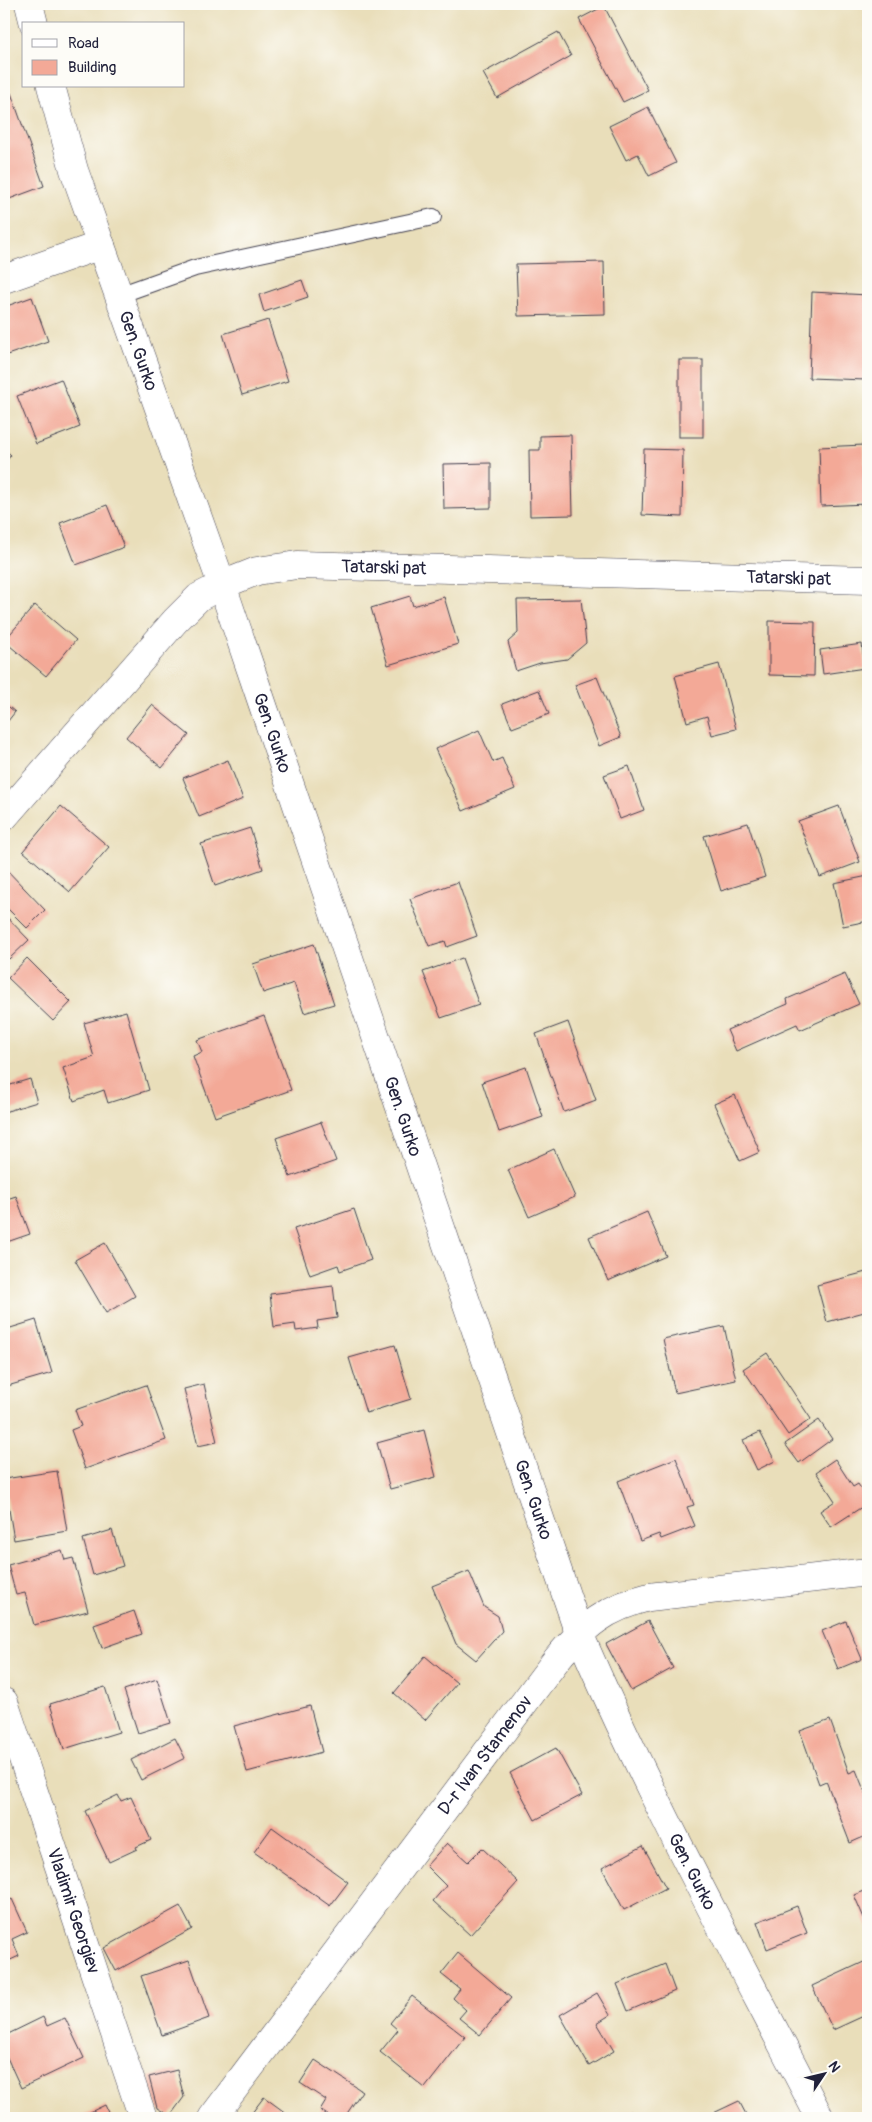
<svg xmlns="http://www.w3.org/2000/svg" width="872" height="2122" font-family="Pangolin,sans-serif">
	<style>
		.building { fill: #f3a997 }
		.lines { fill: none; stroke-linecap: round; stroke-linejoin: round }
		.lane-casing { stroke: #403e4e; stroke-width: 18 }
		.street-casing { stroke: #403e4e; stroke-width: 29 }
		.lane { stroke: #fff; stroke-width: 16 }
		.street { stroke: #fff; stroke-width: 28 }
		.labels { text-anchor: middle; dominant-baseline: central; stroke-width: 4.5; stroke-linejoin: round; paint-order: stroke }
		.street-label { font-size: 18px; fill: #22223b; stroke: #fdfcf7 }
	</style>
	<rect width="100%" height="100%" fill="#fdfcf7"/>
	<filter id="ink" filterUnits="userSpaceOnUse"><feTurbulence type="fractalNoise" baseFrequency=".02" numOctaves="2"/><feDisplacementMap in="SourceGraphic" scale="10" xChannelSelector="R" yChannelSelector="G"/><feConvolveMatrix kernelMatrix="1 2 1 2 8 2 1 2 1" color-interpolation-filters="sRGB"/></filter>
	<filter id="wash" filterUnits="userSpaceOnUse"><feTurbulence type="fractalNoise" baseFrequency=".0096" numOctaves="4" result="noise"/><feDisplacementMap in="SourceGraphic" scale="20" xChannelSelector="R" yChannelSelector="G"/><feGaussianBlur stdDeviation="1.12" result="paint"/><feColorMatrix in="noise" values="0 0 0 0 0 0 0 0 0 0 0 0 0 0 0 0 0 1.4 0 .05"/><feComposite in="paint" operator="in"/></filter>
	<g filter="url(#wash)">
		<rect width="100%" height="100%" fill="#e9deba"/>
		<g id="blocks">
			<g class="building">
				<polygon points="604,6 648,90 623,102 579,19"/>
				<polygon points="558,32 571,56 497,98 483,73"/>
				<polygon points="11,93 44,186 4,201 4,177 9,175 4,160 4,96"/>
				<polygon points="648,107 676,163 649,176 638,154 626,160 609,126"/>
				<polygon points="604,262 605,314 518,316 516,264"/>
				<polygon points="302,280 308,297 264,312 259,295"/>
				<polygon points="812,292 868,295 866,380 809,378"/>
				<polygon points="32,297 48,341 4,356 4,307"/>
				<polygon points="268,320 288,381 242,395 223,334"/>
				<rect x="679" y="360" width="24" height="77"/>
				<polygon points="61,379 80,427 36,444 17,396"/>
				<polygon points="571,435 573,515 530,516 529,450 540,450 540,436"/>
				<polygon points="864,445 866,504 821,506 819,447"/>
				<polygon points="4,449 11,455 4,464"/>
				<polygon points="644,449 683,450 682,517 642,515"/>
				<polygon points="491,463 491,508 444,509 443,464"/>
				<polygon points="107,505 124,547 76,565 60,523"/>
				<polygon points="410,596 413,606 444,597 458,644 388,665 371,608"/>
				<polygon points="581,599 586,643 567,659 540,663 516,671 508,642 518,633 517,600"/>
				<polygon points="35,605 76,640 46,676 4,641"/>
				<polygon points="769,621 815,622 814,676 769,675"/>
				<polygon points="862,644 865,668 823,674 820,650"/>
				<polygon points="719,664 736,729 712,735 707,716 687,722 675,676"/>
				<polygon points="597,677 621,737 599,746 575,685"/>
				<polygon points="539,690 549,714 512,728 502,704"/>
				<polygon points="4,703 15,712 4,726"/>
				<polygon points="152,705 189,735 162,768 126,737"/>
				<polygon points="479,730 493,762 502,758 515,789 463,811 435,749"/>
				<polygon points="228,760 243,799 199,817 183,778"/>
				<polygon points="629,766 644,810 620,819 604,775"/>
				<polygon points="61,806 109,847 70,892 23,851"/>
				<polygon points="839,806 860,862 820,877 798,821"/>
				<polygon points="748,823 765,877 721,891 704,836"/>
				<polygon points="250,828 263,869 215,886 201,844"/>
				<polygon points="4,867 45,910 27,928 4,905"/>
				<polygon points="868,876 868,921 843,926 834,883"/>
				<polygon points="458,882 477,936 447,947 445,941 429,946 410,899"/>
				<polygon points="4,914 29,940 9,959 4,954"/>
				<polygon points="314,944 334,1004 304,1013 294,983 263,993 253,964"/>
				<polygon points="27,958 71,1002 53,1021 8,978"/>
				<polygon points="462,958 479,1005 441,1018 423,972"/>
				<polygon points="845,974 859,1004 800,1030 797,1024 736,1051 727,1030 788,1004 787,999"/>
				<polygon points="126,1011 149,1090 108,1103 104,1090 74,1101 63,1068 94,1057 84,1023"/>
				<polygon points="264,1016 291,1090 215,1117 193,1056 202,1052 197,1040"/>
				<polygon points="568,1022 596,1100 564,1112 536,1034"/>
				<polygon points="526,1067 543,1117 499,1132 482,1082"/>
				<polygon points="30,1079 37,1102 4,1112 4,1087"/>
				<polygon points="735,1095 760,1152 740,1161 714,1104"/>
				<polygon points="321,1122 336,1161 290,1177 276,1138"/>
				<polygon points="554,1149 575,1197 529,1217 508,1170"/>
				<polygon points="16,1196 30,1234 4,1243 4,1200"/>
				<polygon points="354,1209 371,1260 340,1271 338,1265 310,1275 294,1229"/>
				<polygon points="647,1212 666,1256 608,1281 589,1237"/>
				<polygon points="105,1243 135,1296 106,1313 75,1260"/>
				<polygon points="866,1272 868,1281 868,1311 827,1322 817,1285"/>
				<polygon points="333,1286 337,1318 317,1321 318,1328 296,1331 295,1324 274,1327 270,1294"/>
				<polygon points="36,1320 52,1373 4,1387 4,1330"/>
				<polygon points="724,1326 736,1380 675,1393 663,1339"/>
				<polygon points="395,1345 411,1399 366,1413 349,1358"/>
				<polygon points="767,1353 811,1419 788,1435 743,1369"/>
				<polygon points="204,1384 217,1442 198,1446 184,1389"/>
				<polygon points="146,1385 166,1440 85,1469 71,1430 81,1426 75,1410"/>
				<polygon points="819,1420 832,1439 799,1463 785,1444"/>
				<polygon points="424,1430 436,1477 390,1489 377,1443"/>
				<polygon points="760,1432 775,1461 757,1470 743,1440"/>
				<polygon points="676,1458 694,1505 687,1507 695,1526 661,1539 659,1534 640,1541 618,1481"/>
				<polygon points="835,1459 853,1487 858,1484 868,1499 868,1503 831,1527 820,1511 835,1501 816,1472"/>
				<polygon points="57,1471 67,1531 14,1540 4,1479"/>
				<polygon points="112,1530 123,1566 93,1575 83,1539"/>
				<polygon points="62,1550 65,1560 73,1558 88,1611 34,1625 25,1593 16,1595 8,1565"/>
				<polygon points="469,1571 484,1607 498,1616 502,1631 476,1660 456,1644 432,1586"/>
				<polygon points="134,1611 142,1634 102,1648 94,1625"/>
				<polygon points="648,1621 673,1668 631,1691 606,1644"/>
				<polygon points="846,1621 862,1659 838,1669 822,1631"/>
				<polygon points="425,1656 457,1683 425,1720 394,1693"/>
				<polygon points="157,1679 171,1723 138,1733 124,1690"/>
				<polygon points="105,1687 119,1732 64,1749 50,1704"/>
				<polygon points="310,1706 322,1752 247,1772 234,1726"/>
				<polygon points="830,1720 849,1773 856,1770 868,1800 868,1835 850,1843 826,1781 819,1784 800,1731"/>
				<polygon points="175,1738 185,1758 141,1780 131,1760"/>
				<polygon points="556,1748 582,1795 535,1820 510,1773"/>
				<polygon points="118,1795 121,1801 131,1797 151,1840 136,1847 137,1849 109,1862 85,1811"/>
				<polygon points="272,1827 348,1882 330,1906 254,1852"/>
				<polygon points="447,1843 468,1862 482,1848 518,1882 470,1935 433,1901 446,1886 426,1866"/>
				<polygon points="643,1846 666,1888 624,1910 602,1868"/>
				<polygon points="868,1889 868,1927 854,1895"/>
				<polygon points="12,1899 27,1932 12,1939 19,1956 4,1963 4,1903"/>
				<polygon points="180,1906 192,1929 116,1971 104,1948"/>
				<polygon points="797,1906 807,1933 767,1949 757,1922"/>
				<polygon points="458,1953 511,1998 480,2035 459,2018 466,2010 453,1998 460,1989 441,1974"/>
				<polygon points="189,1960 209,2018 162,2035 141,1976"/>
				<polygon points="868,1960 868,2014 833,2030 812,1986"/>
				<polygon points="665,1964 675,1991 628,2011 617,1984"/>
				<polygon points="597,1993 610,2015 597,2023 614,2051 589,2066 560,2015"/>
				<polygon points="412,1996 465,2037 425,2088 380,2052 398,2030 390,2023"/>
				<polygon points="43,2017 47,2026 65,2018 84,2058 21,2088 4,2051 4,2036"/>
				<polygon points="315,2060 362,2091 344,2118 332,2118 320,2110 326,2100 300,2083"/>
				<polygon points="177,2070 184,2097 170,2116 157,2108 149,2077"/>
				<polygon points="264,2097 290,2116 289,2118 248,2118"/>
				<polygon points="739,2101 748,2118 703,2118"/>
				<polygon points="105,2105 111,2118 78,2118"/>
				<polygon points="631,2111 636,2118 621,2118"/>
			</g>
		</g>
	</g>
	<g filter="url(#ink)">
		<use href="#blocks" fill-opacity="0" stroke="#403e4e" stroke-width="1"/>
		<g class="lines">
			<g class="lane-casing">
				<polyline id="lane" points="119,295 195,268 433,217"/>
			</g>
			<g class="street-casing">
				<g id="street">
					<polyline points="29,4 34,24"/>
					<path id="s1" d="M51,86l23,84 148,415 357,1048c71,166 159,325 241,485"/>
					<polyline points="4,279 101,245"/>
					<path id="s2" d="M4,817l171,-196 24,-24 23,-12 35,-14 40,-6 571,15"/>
					<path id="s3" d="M4,1702l139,416"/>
					<path id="s4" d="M212,2118l345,-459c28,-34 48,-51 92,-62l219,-25"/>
				</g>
			</g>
			<use href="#lane" class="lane"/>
			<use href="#street" class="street"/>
		</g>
	</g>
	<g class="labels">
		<g class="street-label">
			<text stroke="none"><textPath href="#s1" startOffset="279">Gen. Gurko</textPath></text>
			<text stroke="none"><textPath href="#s2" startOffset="485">Tatarski pat</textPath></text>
			<text stroke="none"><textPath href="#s2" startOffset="890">Tatarski pat</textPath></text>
			<text stroke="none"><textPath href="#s1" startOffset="684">Gen. Gurko</textPath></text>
			<text stroke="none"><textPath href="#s1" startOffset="1089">Gen. Gurko</textPath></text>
			<text stroke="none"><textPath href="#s1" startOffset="1494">Gen. Gurko</textPath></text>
			<text stroke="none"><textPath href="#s4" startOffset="454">D-r Ivan Stamenov</textPath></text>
			<text stroke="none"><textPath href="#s1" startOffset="1899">Gen. Gurko</textPath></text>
			<text stroke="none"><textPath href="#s3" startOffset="220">Vladimir Georgiev</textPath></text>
		</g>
	</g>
	<rect width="872" height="2122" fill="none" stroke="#fdfcf7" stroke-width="20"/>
	<rect x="22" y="22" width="162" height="65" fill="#fdfcf7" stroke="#a5a5ac"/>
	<rect x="32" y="39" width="25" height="8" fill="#ffffff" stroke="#a5a5ac"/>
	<text x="68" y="48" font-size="15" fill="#22223b">Road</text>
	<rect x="32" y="60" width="25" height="15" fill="#f3a997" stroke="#a5a5ac"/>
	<text x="68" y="72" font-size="15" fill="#22223b">Building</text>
	<g transform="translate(824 2074) rotate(55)" stroke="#fdfcf7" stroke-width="4" paint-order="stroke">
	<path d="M0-4L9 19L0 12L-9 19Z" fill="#22223b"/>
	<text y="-8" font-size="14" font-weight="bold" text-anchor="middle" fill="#22223b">N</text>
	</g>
</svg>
